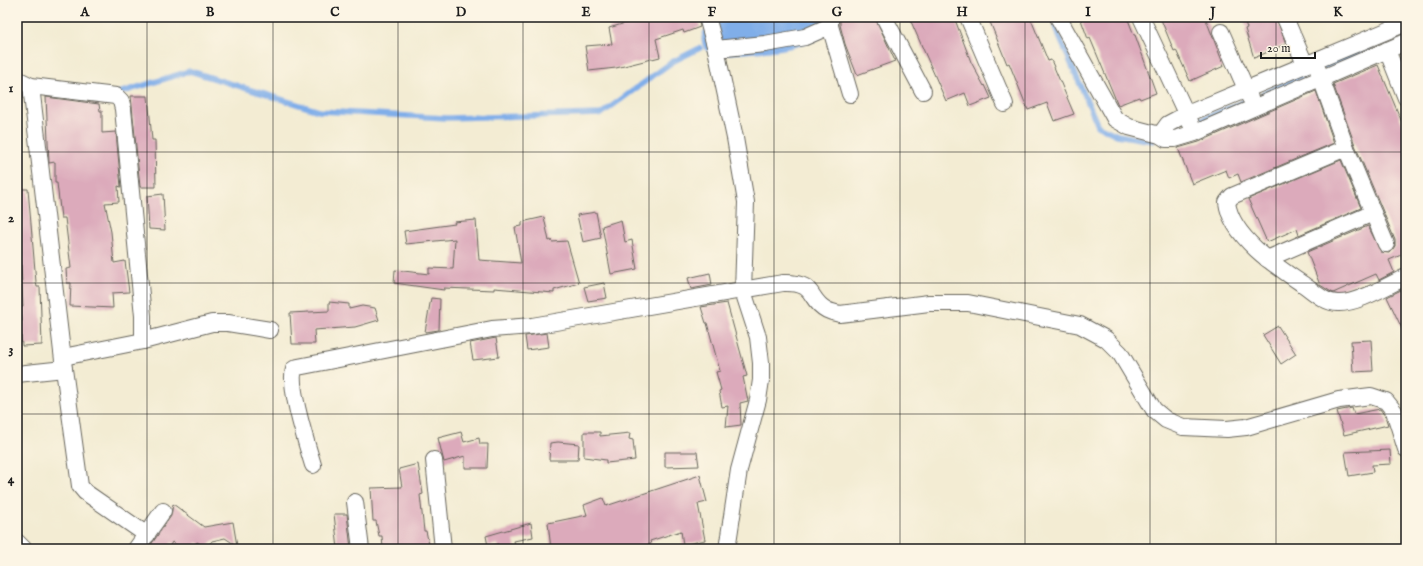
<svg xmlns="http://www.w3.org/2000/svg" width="1423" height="566" font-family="'IM FELL English',serif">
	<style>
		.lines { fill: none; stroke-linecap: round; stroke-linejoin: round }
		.stream { stroke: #80aee9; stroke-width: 5.5 }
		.river { stroke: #80aee9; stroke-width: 33 }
		.building { fill: #dcaabb }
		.minor-casing { stroke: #67655c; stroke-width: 18 }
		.minor { stroke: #fff; stroke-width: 16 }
		.grid { fill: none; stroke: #1c1c1c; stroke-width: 1; stroke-opacity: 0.55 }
		.neatline { fill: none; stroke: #1c1c1c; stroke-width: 1.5 }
		.grid-label { font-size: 13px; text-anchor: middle; font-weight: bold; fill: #1c1c1c }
	</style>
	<rect width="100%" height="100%" fill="#fcf5e5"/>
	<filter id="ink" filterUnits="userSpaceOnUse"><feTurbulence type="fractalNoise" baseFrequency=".025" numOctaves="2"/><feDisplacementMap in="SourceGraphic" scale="8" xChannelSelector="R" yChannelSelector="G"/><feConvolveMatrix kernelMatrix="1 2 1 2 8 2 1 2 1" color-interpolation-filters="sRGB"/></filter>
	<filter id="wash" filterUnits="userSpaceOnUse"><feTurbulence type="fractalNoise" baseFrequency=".012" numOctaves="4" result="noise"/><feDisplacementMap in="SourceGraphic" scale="16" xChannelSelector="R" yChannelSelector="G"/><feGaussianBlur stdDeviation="0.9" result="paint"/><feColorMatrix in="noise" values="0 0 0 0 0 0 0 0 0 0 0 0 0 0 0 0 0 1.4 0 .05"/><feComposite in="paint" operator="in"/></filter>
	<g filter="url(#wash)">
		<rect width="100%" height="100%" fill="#f3ecd3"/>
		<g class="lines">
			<g class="stream">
				<polyline points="1055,27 1098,126 1117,135 1153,141"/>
				<polyline points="1324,67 1406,32"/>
				<polyline points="1263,93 1311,72"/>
				<polyline points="116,94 190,71 319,111 446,118 601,114 672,62 700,48"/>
				<polyline points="1199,120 1244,101"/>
				<polyline points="1172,132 1182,128"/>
			</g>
			<path class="river" d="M718,39c31,-3 69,-2 97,-16"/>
		</g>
		<g id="blocks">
			<g class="building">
				<polygon points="645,17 698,17 700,27 684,33 683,30 656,39 660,57 616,68 589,71 585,46 612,44 609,28"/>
				<polygon points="840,17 875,17 895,61 857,75 845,44 840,25"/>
				<polygon points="909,17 954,17 971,62 984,86 985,85 991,98 970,106 965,93 946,101"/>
				<polygon points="988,17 1003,17 1005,22 1018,17 1030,17 1048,61 1051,60 1074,114 1054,121 1047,103 1028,110 1009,63 1007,64"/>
				<polygon points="1080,17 1127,17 1134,35 1135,35 1156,93 1140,99 1139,97 1118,105 1090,38 1088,39"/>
				<polygon points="1160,17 1205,17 1224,66 1190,81 1176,50 1174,51"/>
				<polygon points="1243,17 1276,17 1286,44 1254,58 1245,29 1247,28"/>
				<polygon points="1378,65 1406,132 1406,253 1389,260 1394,272 1379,280 1376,274 1333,293 1320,285 1307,252 1368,226 1381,252 1389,253 1395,246 1395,240 1355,145 1333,84"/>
				<polygon points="1316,91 1334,143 1241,182 1238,174 1229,178 1226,170 1192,184 1178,148 1199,142"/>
				<polygon points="131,96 148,96 152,140 155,140 156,187 140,187"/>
				<polygon points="46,97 99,104 100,111 102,111 102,133 116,132 121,187 118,186 119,202 105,203 111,232 114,263 125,261 129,292 112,293 113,308 70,306 71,283 67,283 66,269 71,268 65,218 61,218 57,183 55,183 55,162 49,163"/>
				<polygon points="1341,160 1361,208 1299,235 1297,229 1267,242 1248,199"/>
				<polygon points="17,189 28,189 36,282 37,287 40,287 42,345 22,346 20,321 22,321 21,307 23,307 21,264 17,248"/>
				<polygon points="163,194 165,230 149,229 147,196"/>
				<polygon points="596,212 601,238 583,242 577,215"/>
				<polygon points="544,217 549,241 551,240 552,242 567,241 579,283 554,290 554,293 494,288 494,290 444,288 444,290 394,283 395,270 429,274 429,268 453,269 455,239 406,244 404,231 455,224 454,222 476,220 479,260 521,263 515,227 522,226 522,222"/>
				<polygon points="621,220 625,242 632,240 637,269 611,274 602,226"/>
				<polygon points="710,273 712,285 691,289 688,278"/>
				<polygon points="604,283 607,298 588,301 584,287"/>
				<polygon points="1403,289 1406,296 1406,337 1387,297"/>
				<polygon points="431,298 440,299 439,330 425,332"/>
				<polygon points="329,302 349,304 349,309 362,306 375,308 379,320 355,327 314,330 315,344 292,344 290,313 329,311"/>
				<polygon points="727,303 747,376 743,377 748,401 740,403 741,425 726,427 728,406 722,407 719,391 721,390 716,372 720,371 707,323 706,323 701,307"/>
				<polygon points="1278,326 1296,354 1281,364 1263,335"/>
				<polygon points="547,333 549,347 527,350 525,336"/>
				<polygon points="496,338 499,357 473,360 470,343"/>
				<polygon points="1371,340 1373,371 1353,372 1351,341"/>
				<polygon points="1352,408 1354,414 1380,409 1385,416 1388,425 1344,435 1337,411"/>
				<polygon points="461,432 464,442 479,438 480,444 488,444 487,468 465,468 465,456 444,462 438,438"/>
				<polygon points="584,432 600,432 600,436 630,433 629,439 633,440 635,460 606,463 606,460 584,457"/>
				<polygon points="558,442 579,444 578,460 549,460 550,443"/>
				<polygon points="1390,450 1391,464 1372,465 1373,472 1349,476 1345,452"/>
				<polygon points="665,452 697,452 699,466 665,467"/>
				<polygon points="418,464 423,494 420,495 424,531 426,531 430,549 383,549 382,536 379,536 376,521 373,521 371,488 402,487 399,469"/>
				<polygon points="700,475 707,502 698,504 705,540 683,545 681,531 650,541 651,544 634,549 551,549 548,523 587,515 584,505 603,498 606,506"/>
				<polygon points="173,504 204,527 233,522 237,546 225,538 212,541 206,548 197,542 193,549 182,549 172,542 168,549 148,549 171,516"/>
				<polygon points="334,514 347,514 351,549 338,549"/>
				<polygon points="531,523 533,537 514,541 516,549 499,549 498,544 488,546 486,536"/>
			</g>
		</g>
	</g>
	<g filter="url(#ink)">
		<use href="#blocks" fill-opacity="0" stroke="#67655c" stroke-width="1"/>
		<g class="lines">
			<g class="minor-casing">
				<g id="minor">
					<polyline points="707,17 716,49 735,138 746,202 743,291 758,337 761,363 761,380 758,400 739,470 727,549"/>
					<polyline points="830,17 830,26 850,94"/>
					<polyline points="884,17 923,91"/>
					<polyline points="968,17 1005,104"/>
					<polyline points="1058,17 1115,119 1129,127 1160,135 1166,139 1175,139 1195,133 1406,42"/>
					<polyline points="1141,17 1191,124"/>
					<polyline points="1285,18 1305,64"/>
					<polyline points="1221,32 1250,98"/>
					<polyline points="716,49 765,44 805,37 830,26"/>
					<polyline points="1387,50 1406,98"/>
					<polyline points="1318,70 1346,148 1386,244"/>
					<polyline points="17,79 31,86 116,96 121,101 123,109 143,316 143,341 63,357"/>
					<polyline points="31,86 64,369 80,486 85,492 147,535"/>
					<polyline points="1160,135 1168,124 1187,114 1406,23"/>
					<path d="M1346,148l-114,48 -5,6c4,35 50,65 77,83 10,7 21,18 34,18 19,1 50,-18 68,-26"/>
					<polyline points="1267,259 1373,213"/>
					<polyline points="143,341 212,323 228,323 270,330"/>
					<polyline points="17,374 64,369"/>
					<polyline points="434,460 443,549"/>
					<path d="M313,465c-6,-20 -25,-79 -19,-96l4,-2 194,-38 40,-3 251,-43c35,-1 23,16 44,27 4,2 9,3 13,4l89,-11h39l112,22 26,14 14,14 34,57 12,10 17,7 44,2 19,-2 93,-27 32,-4 15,5 8,10 12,38"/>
					<polyline points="355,502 361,549"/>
					<polyline points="17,542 24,549"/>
					<polyline points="136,549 163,511"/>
				</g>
			</g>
			<use href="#minor" class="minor"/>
		</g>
	</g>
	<path class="grid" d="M147,17v532M273,17v532M398,17v532M523,17v532M649,17v532M774,17v532M900,17v532M1025,17v532M1150,17v532M1276,17v532M17,152h1389M17,283h1389M17,414h1389"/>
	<rect width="1423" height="566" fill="none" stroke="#fcf5e5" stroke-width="44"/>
	<path d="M1261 52v6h54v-6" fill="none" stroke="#1c1c1c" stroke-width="2"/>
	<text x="1267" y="52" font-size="12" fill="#1c1c1c" stroke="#fcf5e5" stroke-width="3" paint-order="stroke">20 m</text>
	<rect x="22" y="22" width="1379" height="522" class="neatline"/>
	<g class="grid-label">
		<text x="85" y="16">A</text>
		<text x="210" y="16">B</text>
		<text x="335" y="16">C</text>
		<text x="461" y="16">D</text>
		<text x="586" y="16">E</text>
		<text x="712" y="16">F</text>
		<text x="837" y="16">G</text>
		<text x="962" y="16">H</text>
		<text x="1088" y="16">I</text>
		<text x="1213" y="16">J</text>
		<text x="1338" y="16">K</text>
		<text x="11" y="92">1</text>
		<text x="11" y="222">2</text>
		<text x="11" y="353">3</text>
		<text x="11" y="483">4</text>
	</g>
</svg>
